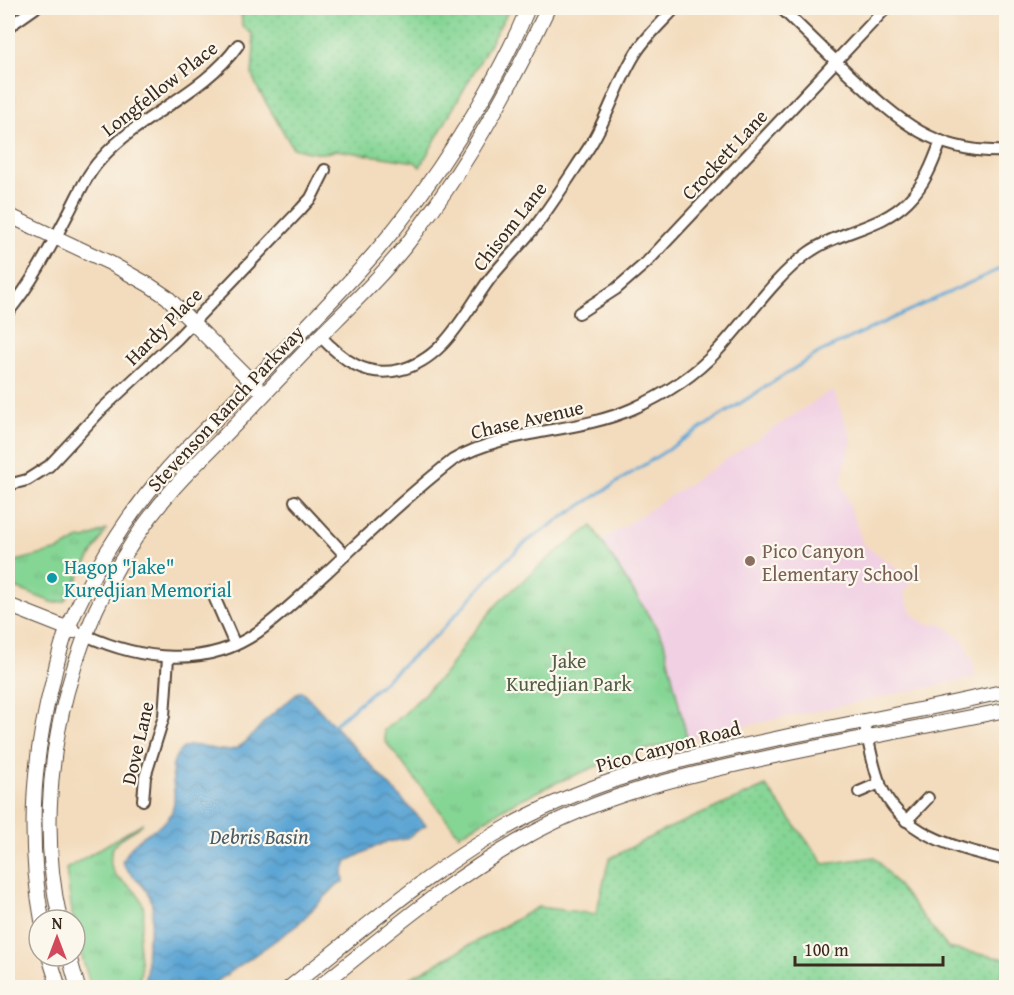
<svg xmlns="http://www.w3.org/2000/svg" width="1014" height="995" font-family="'Gentium Book Plus',serif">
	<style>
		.built { fill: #f1d0e3 }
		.grass { fill: url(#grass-dots); stroke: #60805a; stroke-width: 1.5 }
		.park { fill: url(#park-tufts); stroke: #60805a; stroke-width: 1.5 }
		.water { fill: url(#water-waves); stroke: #4c6879; stroke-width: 1.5 }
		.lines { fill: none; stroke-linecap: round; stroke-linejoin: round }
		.stream { stroke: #5ca5d4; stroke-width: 3 }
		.street-casing { stroke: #574536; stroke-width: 14 }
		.secondary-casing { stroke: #574536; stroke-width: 16 }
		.street { stroke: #fff; stroke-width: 10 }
		.secondary { stroke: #fff; stroke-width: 14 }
		.education-dot { fill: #8d6e63; stroke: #fbf7ec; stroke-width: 2 }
		.culture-dot { fill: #0f9aa8; stroke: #fbf7ec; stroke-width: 2 }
		.labels { text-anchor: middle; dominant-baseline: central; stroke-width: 4.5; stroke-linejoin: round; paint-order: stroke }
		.street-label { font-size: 20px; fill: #3b2a1e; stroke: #fbf7ec }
		.education-label { font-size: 20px; fill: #785e54; stroke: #fbf7ec; text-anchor: start }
		.culture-label { font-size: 20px; fill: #0d838f; stroke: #fbf7ec; text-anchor: start }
		.park-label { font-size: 20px; fill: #515d42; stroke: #fbf7ec }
		.water-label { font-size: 21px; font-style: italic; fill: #485b67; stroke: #fbf7ec }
	</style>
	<defs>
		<pattern id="grass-dots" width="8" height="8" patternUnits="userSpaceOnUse" patternTransform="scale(1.5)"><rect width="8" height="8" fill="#85d595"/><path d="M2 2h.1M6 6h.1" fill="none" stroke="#74b780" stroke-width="1.8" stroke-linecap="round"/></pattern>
		<pattern id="park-tufts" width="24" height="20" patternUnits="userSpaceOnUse" patternTransform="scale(1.5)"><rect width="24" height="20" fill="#85d595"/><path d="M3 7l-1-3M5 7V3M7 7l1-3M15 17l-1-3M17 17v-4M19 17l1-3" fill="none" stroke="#74b780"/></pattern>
		<pattern id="water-waves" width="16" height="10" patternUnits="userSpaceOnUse" patternTransform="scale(1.5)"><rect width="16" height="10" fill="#5ca5d4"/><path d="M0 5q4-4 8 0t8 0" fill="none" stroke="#4d87ab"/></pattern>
	</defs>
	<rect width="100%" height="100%" fill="#fbf7ec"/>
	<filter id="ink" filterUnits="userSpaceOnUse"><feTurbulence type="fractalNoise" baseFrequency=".0167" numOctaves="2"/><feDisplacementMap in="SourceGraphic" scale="12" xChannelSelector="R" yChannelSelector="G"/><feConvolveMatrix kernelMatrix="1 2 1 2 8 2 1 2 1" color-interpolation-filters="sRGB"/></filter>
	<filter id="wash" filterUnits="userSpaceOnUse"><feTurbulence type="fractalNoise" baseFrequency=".008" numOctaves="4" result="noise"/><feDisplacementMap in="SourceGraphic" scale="24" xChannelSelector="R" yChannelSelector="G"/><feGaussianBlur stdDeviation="1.35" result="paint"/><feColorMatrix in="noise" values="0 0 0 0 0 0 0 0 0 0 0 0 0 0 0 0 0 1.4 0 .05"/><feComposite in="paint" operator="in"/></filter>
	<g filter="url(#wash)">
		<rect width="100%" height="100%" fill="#f3dcbd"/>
		<polygon class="built" points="829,392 834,392 852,441 841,481 863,544 912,579 905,593 907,602 913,615 926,624 944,625 965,643 974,666 974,678 687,738 663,638 601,544 603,540"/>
		<g class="grass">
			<path d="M241,8h269l-90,159 -5,-5 -79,-12c-13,6 -30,2 -43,-2l-34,-57 -7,-16 2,-28 -2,-13 -10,-8z"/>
			<polygon points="766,786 824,864 875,857 948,948 1006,959 998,987 394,987 538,907 596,914 609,859 660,832"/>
		</g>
		<g class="park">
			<polygon points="592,526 663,638 687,738 649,749 632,754 623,761 612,760 558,782 515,802 459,835 385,741 384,730 403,715 447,671 467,640 499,602 550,557"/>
			<polygon points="106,530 65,601 54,603 8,585 8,563 59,550 81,538 85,539"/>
			<path d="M143,823c-9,11 -29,14 -32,31 -4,27 19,26 29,44 8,14 1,26 -1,41 -2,17 8,34 -5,48h-43l-14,-47 -2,-20h-2l-7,-51z"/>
		</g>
		<path class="water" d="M299,692h4l123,133 -21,14 -22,4 -36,18 -4,11 1,10 -6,2 -42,42 -87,61h-68c9,-16 4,-24 6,-41 2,-17 10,-34 2,-51 -7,-14 -20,-19 -27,-33 5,-10 10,-18 19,-24 11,-9 26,-13 31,-27 8,-21 -9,-44 9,-61 13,-12 37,5 53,-1 13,-4 24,-22 34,-31 10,-9 21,-17 31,-26z"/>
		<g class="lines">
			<polyline class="stream" points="333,726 438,634 501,565 526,542 566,515 820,352 1006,266"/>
		</g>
	</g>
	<g filter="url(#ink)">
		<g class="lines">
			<g class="street-casing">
				<g id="street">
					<path d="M781,8c23,22 46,45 69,67 49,46 85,79 156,76"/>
					<polyline points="8,27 35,8"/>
					<path d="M8,312c24,-29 42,-64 60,-98 10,-19 19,-40 33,-55 39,-45 103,-65 137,-114"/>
					<polyline points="579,313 616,289 647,262 886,8"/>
					<path d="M320,336c22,23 45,42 79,34 45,-10 65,-56 90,-90 14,-18 31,-34 45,-52 19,-25 36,-52 54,-79 19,-29 28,-63 46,-93 11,-19 27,-32 41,-48"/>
					<polyline points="8,485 27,480 49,466 102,409 177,339 301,209 311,198 325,170"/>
					<polyline points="295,501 345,555"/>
					<polyline points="212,592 235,645"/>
					<path d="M85,635c55,25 121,34 173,-3 25,-18 47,-40 69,-60 41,-38 82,-78 126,-112 55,-32 122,-26 179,-51 32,-14 63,-34 86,-59 30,-32 55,-71 90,-97 32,-23 72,-24 100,-52 17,-17 25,-38 33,-60"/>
					<path d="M864,721c5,21 8,43 16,63 21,52 77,64 126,76"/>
					<polyline points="859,792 880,783"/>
					<polyline points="143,800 145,777 164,716 168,658"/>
					<polyline points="906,821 928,798"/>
				</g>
			</g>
			<g class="secondary-casing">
				<g id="secondary">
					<polyline points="8,215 110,263 149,285 167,297 257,387"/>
					<polyline points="8,605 74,631"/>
					<path d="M42,920c-15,-82 -10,-160 11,-240 4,-18 8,-36 15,-52 24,-56 57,-110 97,-156 16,-19 34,-36 52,-54 53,-54 107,-107 157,-164 58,-68 120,-164 154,-246"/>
					<path d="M60,920c-33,-146 14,-318 112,-430 19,-22 40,-41 60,-62 29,-30 57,-60 86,-90 30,-30 62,-60 89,-94 57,-73 102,-153 141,-236"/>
					<polyline points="49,956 59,988"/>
					<polyline points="69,956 78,988"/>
					<path d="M289,988c77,-61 152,-128 239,-172 78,-40 162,-59 247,-77 77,-16 155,-30 231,-48"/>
					<path d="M318,988c67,-53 132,-109 206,-150 76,-43 161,-63 246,-81 79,-17 158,-31 236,-47"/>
				</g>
			</g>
			<use href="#street" class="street"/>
			<use href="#secondary" class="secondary"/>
		</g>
	</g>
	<circle class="education-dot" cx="750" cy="561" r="6"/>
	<circle class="culture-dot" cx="52" cy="578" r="6"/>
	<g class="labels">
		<g class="street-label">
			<text transform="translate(159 88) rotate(-38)">Longfellow Place</text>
			<text transform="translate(724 154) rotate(-47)">Crockett Lane</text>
			<text transform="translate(509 226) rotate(-52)">Chisom Lane</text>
			<text transform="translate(163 326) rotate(-45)">Hardy Place</text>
			<text transform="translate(225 408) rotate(-47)">Stevenson Ranch Parkway</text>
			<text transform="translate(527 419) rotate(-13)">Chase Avenue</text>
			<text transform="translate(137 743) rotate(-77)">Dove Lane</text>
			<text transform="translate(668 746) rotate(-15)">Pico Canyon Road</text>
		</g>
		<g class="education-label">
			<text x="762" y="550">Pico Canyon<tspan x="762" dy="23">Elementary School</tspan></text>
		</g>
		<g class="culture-label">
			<text x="64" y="566">Hagop "Jake"<tspan x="64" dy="23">Kuredjian Memorial</tspan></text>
		</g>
		<g class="park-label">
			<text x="569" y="660">Jake<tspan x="569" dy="23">Kuredjian Park</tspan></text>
		</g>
		<g class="water-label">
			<text x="259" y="836">Debris Basin</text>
		</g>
	</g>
	<rect width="1014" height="995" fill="none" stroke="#fbf7ec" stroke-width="30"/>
	<g transform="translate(57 938)"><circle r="28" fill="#fbf7ec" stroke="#aea59a" stroke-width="1.5"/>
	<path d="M0-4.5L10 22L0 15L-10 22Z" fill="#d1495b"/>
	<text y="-9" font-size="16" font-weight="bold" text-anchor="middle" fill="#3b2a1e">N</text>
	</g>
	<path d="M795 956v9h148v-9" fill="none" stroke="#3b2a1e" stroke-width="3"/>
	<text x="804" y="956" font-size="18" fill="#3b2a1e" stroke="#fbf7ec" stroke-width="4.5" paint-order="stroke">100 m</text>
</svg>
